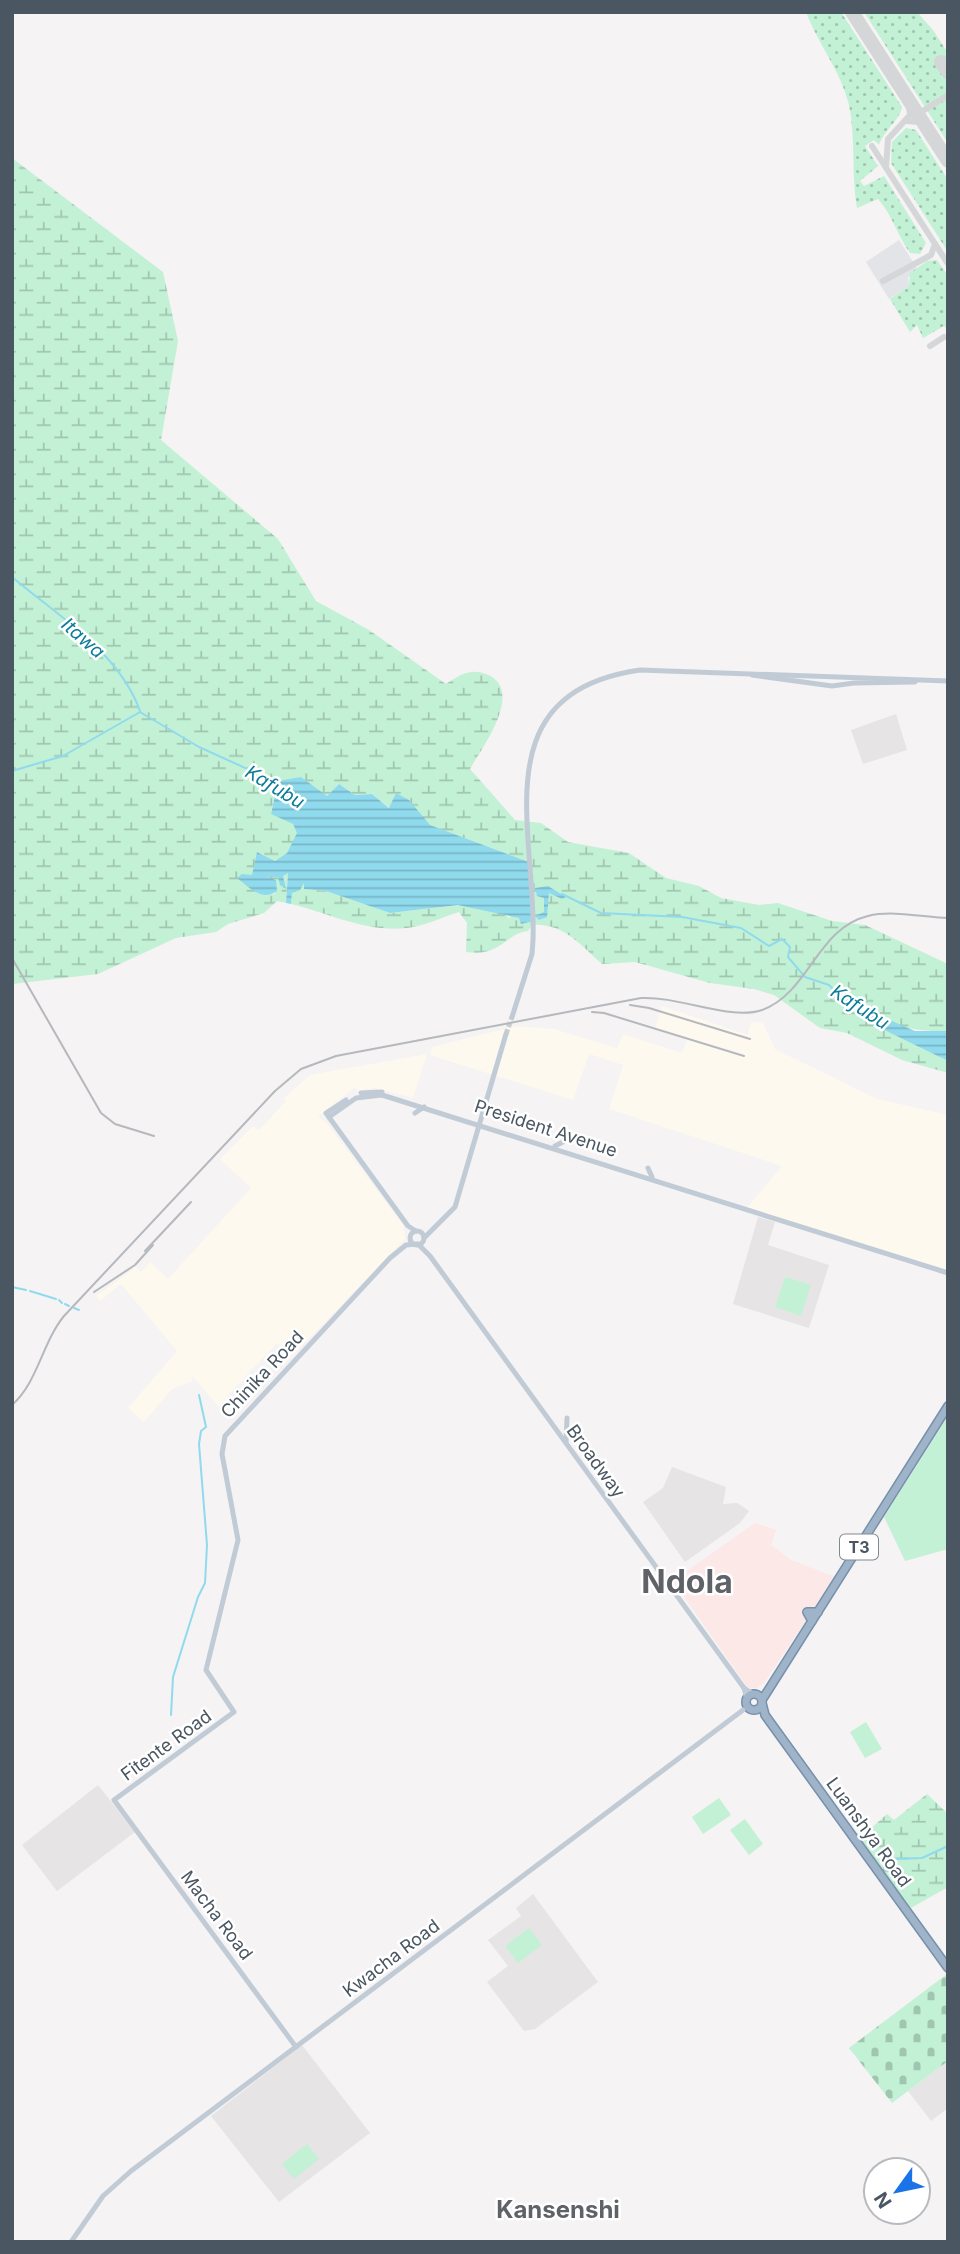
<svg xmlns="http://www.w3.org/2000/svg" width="960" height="2254" font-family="Inter,sans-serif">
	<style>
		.commercial { fill: #fdf9ef }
		.education { fill: #e6e4e5 }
		.medical { fill: #fce8e6 }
		.airport { fill: #e2e4e7 }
		.grass { fill: url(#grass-dots) }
		.wetland { fill: url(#wetland-marsh) }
		.cemetery { fill: url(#cemetery-stones) }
		.garden { fill: #c3f1d5 }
		.water { fill: url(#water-rules) }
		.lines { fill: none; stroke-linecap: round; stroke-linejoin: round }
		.stream { stroke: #90daee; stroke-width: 2 }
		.taxiway { stroke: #d5d6d8; stroke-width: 6 }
		.runway { stroke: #d5d6d8; stroke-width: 14 }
		.secondary-tunnel { stroke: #caccce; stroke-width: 5; stroke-dasharray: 5 2.5; stroke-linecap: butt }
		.trunk-casing { stroke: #7690ad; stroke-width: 10 }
		.secondary { stroke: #c1cbd6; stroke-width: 5 }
		.trunk { stroke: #9fb4c9; stroke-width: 7 }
		.rail { stroke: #b5b8bd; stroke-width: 2 }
		.labels { text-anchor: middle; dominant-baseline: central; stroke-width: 5; stroke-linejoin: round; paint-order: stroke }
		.shield { fill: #fff; stroke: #808990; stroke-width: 2 }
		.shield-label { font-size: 16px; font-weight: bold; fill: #4a5661 }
		.street-label { font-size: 18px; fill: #4a5661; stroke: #fff }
		.water-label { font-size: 19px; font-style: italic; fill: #0c7c9b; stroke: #fff }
		.district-label { font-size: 24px; font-weight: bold; fill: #5f6368; stroke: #fff }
		.town-label { font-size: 32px; font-weight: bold; fill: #5f6368; stroke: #fff }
	</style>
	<defs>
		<pattern id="grass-dots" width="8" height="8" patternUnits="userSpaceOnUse" patternTransform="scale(1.75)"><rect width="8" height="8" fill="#c3f1d5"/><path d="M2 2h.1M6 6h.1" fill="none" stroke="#a0c6b0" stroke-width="1.8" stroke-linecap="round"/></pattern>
		<pattern id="wetland-marsh" width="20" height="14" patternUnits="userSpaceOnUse" patternTransform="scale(1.75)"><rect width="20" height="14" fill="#c3f1d5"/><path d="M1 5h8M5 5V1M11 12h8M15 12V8" fill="none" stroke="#a0c6b0"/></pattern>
		<pattern id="cemetery-stones" width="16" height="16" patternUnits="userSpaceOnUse" patternTransform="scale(1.75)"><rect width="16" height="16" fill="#c3f1d5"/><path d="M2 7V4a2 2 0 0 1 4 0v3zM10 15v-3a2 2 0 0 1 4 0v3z" fill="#a0c6b0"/></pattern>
		<pattern id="water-rules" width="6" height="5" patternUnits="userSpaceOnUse" patternTransform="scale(1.75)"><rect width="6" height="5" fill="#90daee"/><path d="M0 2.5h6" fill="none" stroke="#78b4c4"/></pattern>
	</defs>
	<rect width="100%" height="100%" fill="#f5f3f3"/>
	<g class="commercial">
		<polygon points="662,1006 748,1035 751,1022 763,1023 775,1049 877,1099 948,1115 948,1271 747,1208 782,1166 609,1109 623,1065 589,1054 573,1100 430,1055 432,1047 516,1026 554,1029 617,1048 623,1034 682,1053 687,1040 655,1028"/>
		<polygon points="427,1054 413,1098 374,1088 357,1091 355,1087 318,1117 326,1122 403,1225 405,1239 292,1356 277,1343 227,1396 240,1411 230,1419 192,1376 192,1381 172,1389 144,1422 128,1408 177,1351 121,1284 100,1301 96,1296 136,1267 141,1272 150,1262 168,1279 251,1188 220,1159 253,1126 259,1130 286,1101 284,1098 310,1075"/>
	</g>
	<g class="education">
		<polygon points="896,714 907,750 863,764 851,730"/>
		<polygon points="758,1217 775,1222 768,1245 829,1265 809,1328 733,1304"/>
		<polygon points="672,1467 726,1487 723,1504 737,1503 749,1511 740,1523 685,1562 643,1502 663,1488"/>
		<polygon points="98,1785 135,1832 57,1891 22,1845"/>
		<polygon points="533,1894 598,1982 535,2029 524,2031 487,1982 508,1966 488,1940 521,1916 516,1908"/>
		<polygon points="302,2045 370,2133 279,2202 211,2116"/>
		<polygon points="948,2061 948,2108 931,2121 908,2091"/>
	</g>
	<polygon class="medical" points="755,1523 776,1530 771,1545 791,1560 835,1577 764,1683 757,1688 748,1688 673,1581"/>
	<polygon class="airport" points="899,240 917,268 908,278 909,286 889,299 866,262"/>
	<g class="grass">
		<path d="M806,12h35l61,95c-2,13 -18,23 -23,38l-5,-5 -9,6 13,20 -18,15 4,5 20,-10 42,67 -6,11 -10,-1c-13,-18 -17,-37 -32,-54l-21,9c-6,-34 -1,-69 -8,-103 -8,-34 -31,-61 -43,-93z"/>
		<polygon points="864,12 917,12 933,30 948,53 948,143"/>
		<polygon points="906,128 916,130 948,180 948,252 891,163 892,142"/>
		<polygon points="937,260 948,276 948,330 944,326 923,338 917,325 910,332 890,299 909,286 910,273 927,261"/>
	</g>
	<g class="wetland">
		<path d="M12,158l151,114 15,69 -17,99 117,99 38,62 53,29 77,54c14,-9 24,-16 40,-10 40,15 -4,74 -16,95l45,51 26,3 27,19 61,11 37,25 33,8 22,12 38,7 19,-2 54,18 33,4 83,39v67c-31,1 -58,-4 -83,-23l-6,8 89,45v12l-46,-13 -55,-27 -27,-5 -46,-33 -20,-6 -44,-6 -75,-21 -33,2c-22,-19 -38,-41 -70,-39l-4,6c-22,2 -27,26 -62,21l1,-29 -8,-11c-16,5 -35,14 -52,16 -39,5 -79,-15 -116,-24l1,-11 12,-11v7l22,2 64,22 69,-8 38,6 13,7 19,-56 -100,-37 -33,-32 -6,15 -18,-14 -17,1 -16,-11 -12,12 -49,-15 -7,32 22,11 5,9 -11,20 -12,8 -18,-9 4,41 14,1 -9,-18 17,1 1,-4h4l-2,30 -9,-2 -13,12 -36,11 -12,8 -40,6 -78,36 -86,10z"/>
		<polygon points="927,1794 948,1814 948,1887 911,1908 854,1834 868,1831 887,1814 894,1820"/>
	</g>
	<polygon class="cemetery" points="947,1974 948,2061 892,2103 849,2048"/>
	<g class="garden">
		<polygon points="785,1277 811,1285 801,1316 775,1307"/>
		<polygon points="948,1416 948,1549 905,1561 884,1517"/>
		<polygon points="866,1722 882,1749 865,1758 850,1732"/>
		<polygon points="719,1798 731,1815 703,1834 692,1817"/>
		<polygon points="745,1819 763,1844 749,1855 730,1830"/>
		<polygon points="529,1928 542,1945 518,1963 505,1946"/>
		<polygon points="307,2144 319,2159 294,2179 282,2164"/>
	</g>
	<g class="water">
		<path d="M301,777l26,19 12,-12 16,11 17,-1 17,14 7,-15 13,7 21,25 99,37 4,59 -12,3 -2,-6 -61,-13 -68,8 -64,-22 -22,-2v-6l-4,7 -8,3 -1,11 -5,-1 2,-30 -5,3 3,13 -6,-4 -2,-8h-12l10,3 1,11c-15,11 -27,-3 -40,-13l5,-4 10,1 5,-23 18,9 12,-8 10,-20 -4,-9 -22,-10 7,-33z"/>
		<polygon points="548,886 566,897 562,899 549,893 547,917 539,920 535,916 544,912 544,898 537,896 535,888"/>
		<polygon points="862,1008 915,1031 948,1031 948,1061 864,1020 858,1013"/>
	</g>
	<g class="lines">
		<g class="stream">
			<path d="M12,577c46,39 107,75 128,134"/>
			<polyline points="12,771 63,756 140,712 199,747 263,776 278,787"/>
			<polyline points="562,894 601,913 682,917 741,928 769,946 782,939 790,947 788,957 805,977 829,985 843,999 862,1009"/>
			<polyline points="12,1287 26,1290"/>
			<polyline points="30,1291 56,1299"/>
			<polyline points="59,1300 62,1303"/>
			<polyline points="65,1304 69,1306"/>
			<polyline points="74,1308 79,1310"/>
			<polyline points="171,1715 173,1677 198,1597 205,1583 207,1545 199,1444 201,1431 206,1427 199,1395"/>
			<polyline points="883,1863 891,1859 922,1858 948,1846"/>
		</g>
		<g class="taxiway">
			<polyline points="918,114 948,95"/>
			<polyline points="907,121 920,122 929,132"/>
			<polyline points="872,146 948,264"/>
			<polyline points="886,167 888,139 910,115 908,99"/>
			<polyline points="883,281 931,255 935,244"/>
			<polyline points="930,346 944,337"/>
		</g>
		<g class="runway">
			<polyline points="852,12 948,161"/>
			<polyline points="941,62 948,72"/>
		</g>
		<polyline class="secondary-tunnel" points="506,1034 512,1017"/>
		<g class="trunk-casing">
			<g id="trunk">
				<polyline points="812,1621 807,1612 818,1612"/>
				<circle cx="754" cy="1702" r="8"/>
				<polyline points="762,1700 948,1406"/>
				<polyline points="762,1703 765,1715 948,1968"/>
			</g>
		</g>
		<g class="secondary">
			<polyline points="752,675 832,686 854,683 915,682"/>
			<path d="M512,1017l20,-63 1,-14c4,-108 -52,-247 107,-270l308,11"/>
			<polyline points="361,1093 382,1092"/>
			<polyline points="346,1100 326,1113 408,1226 416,1231"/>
			<polyline points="415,1113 424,1107"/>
			<polyline points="329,1117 356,1098 382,1095 948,1273"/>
			<polyline points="555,1146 565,1141"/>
			<polyline points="648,1168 652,1177"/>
			<circle cx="417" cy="1238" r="7"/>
			<polyline points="424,1238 455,1207 506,1034"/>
			<polyline points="418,1244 430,1256 744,1688 753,1694"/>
			<polyline points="566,1442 567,1418"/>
			<polyline points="744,1688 747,1699"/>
			<polyline points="296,2047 114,1800 234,1712 206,1670 238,1540 222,1454 225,1436 390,1258 406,1245 416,1244"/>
			<polyline points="71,2242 103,2196 131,2171 743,1710"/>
		</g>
		<use href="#trunk" class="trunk"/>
		<g class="rail">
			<polyline points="12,958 101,1113 115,1124 154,1136"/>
			<polyline points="630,1005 649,1008 750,1039"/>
			<polyline points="592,1012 604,1013 744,1056"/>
			<polyline points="145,1251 191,1202"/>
			<polyline points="94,1292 135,1265 153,1245"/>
			<path d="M12,1405c26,-23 30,-62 52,-89l211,-225 26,-22 35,-13 305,-58c39,-2 89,23 121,12 47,-17 55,-82 106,-94 24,-6 55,1 80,2"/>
		</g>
	</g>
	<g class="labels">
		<rect class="shield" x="840" y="1534.5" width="38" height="25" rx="5"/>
		<g class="shield-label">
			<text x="859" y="1547">T3</text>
		</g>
		<g class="street-label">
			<text transform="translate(546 1128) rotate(18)">President Avenue</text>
			<text transform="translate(262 1374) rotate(-47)">Chinika Road</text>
			<text transform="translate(596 1461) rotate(54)">Broadway</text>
			<text transform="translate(166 1745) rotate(-36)">Fitente Road</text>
			<text transform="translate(869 1832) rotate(54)">Luanshya Road</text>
			<text transform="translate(217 1915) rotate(53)">Macha Road</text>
			<text transform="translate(391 1958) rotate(-37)">Kwacha Road</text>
		</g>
		<g class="water-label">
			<text transform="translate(83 638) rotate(41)">Itawa</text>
			<text transform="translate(275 787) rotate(31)">Kafubu</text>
			<text transform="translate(860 1007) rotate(33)">Kafubu</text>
		</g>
		<g class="district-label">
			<text x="558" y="2209">Kansenshi</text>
		</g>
		<g class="town-label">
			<text x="687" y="1581">Ndola</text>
		</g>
	</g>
	<rect width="960" height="2254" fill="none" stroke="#4a5661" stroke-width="28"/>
	<g transform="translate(897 2191) rotate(237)"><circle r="33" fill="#ffffff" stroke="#b7bbc0" stroke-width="2"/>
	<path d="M0-5L12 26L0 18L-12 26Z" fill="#1a73e8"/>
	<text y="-10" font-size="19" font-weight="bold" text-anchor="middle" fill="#4a5661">N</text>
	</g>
</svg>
